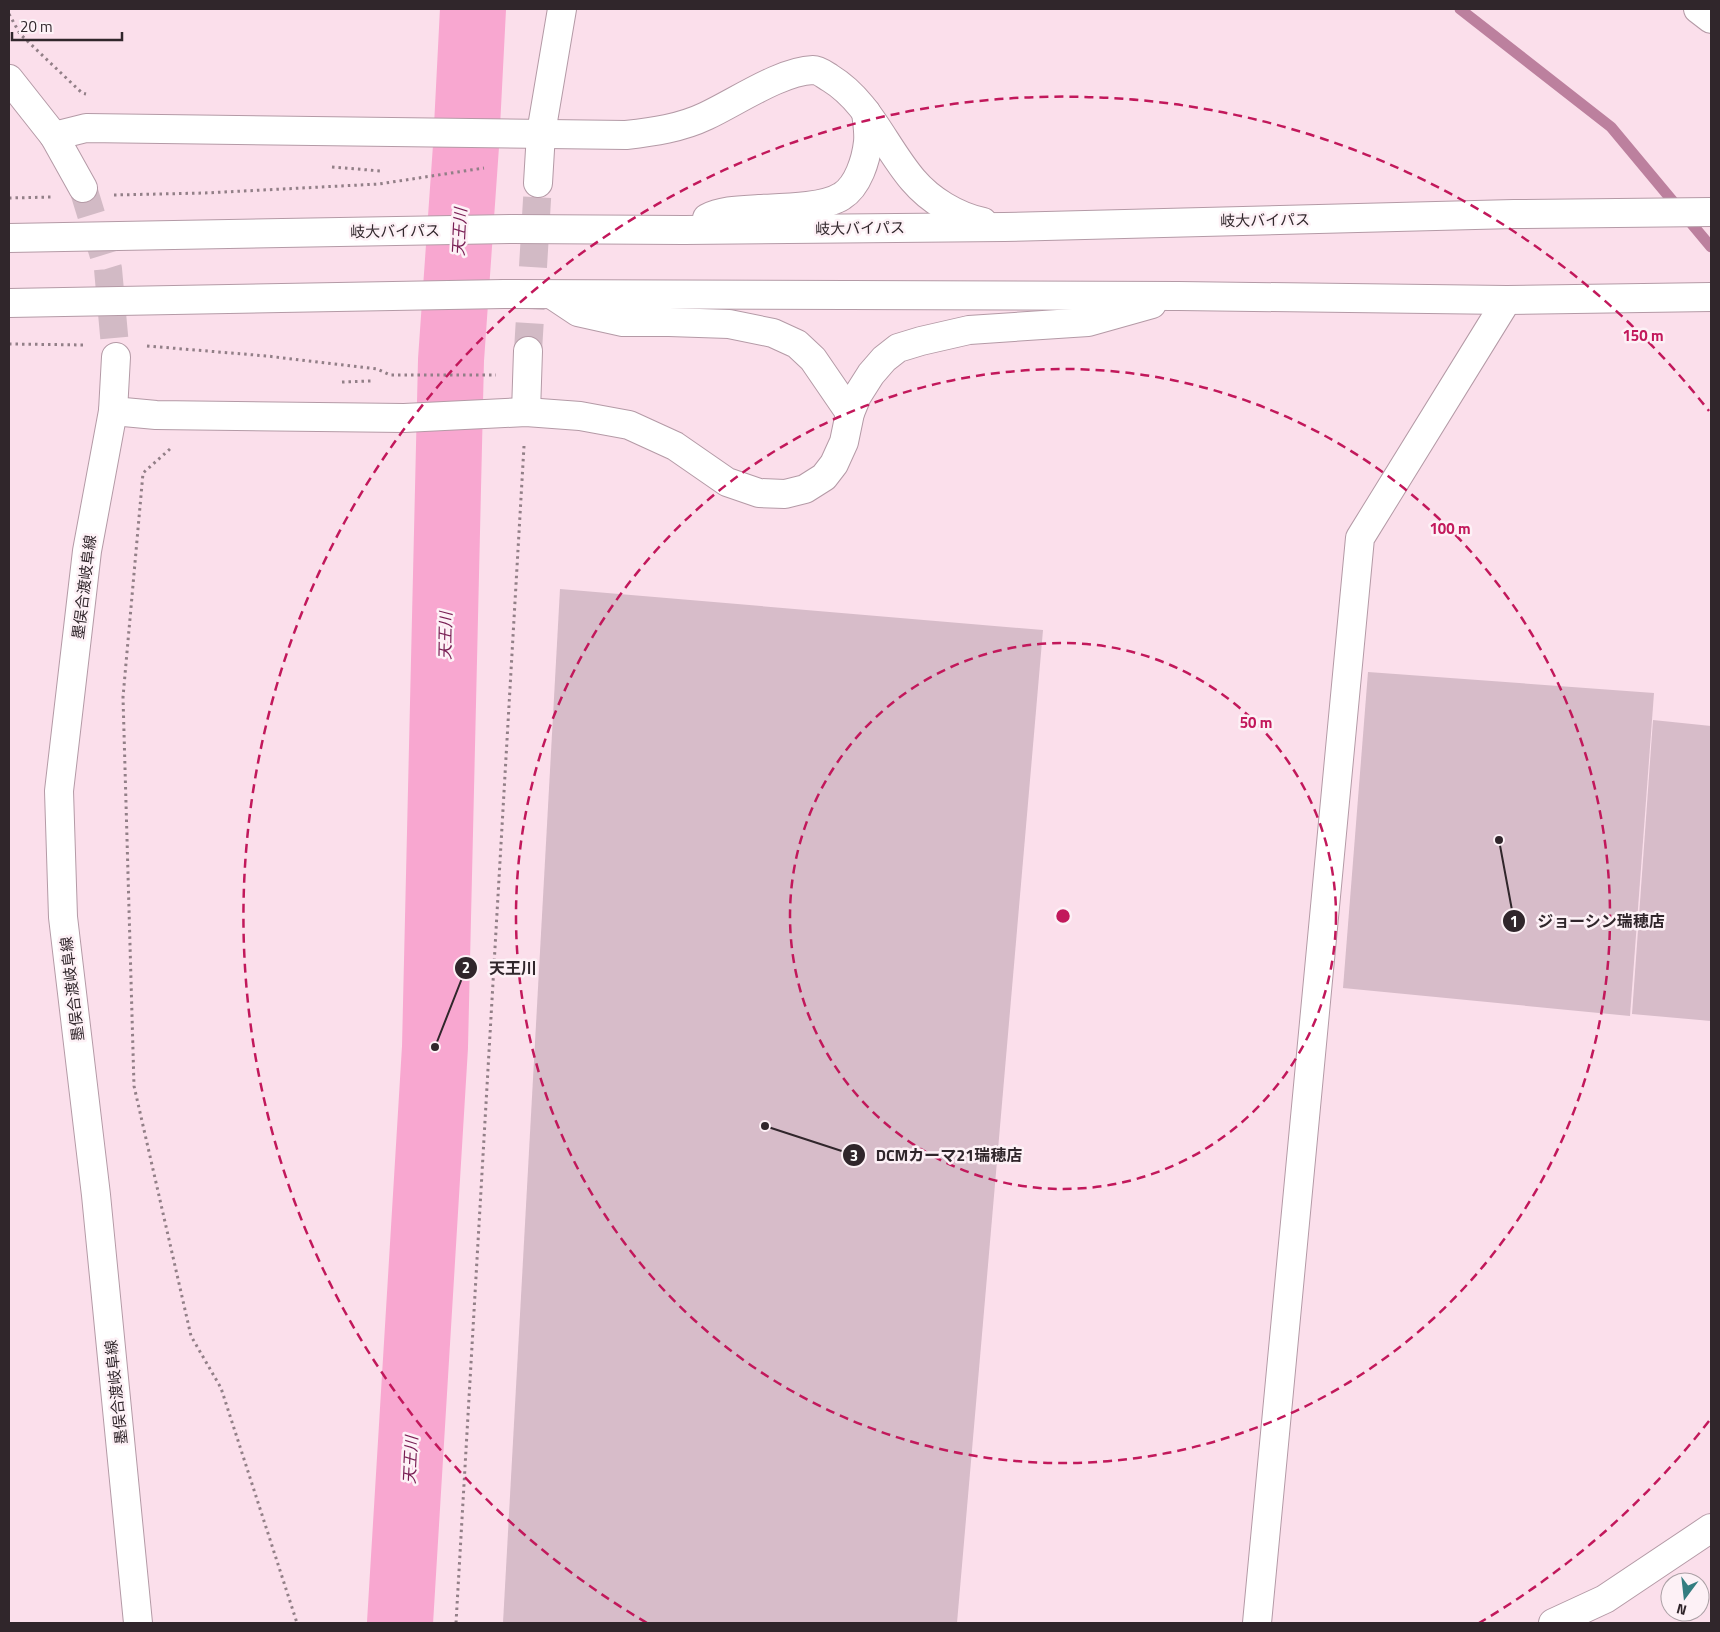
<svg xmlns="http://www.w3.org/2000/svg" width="1720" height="1632" font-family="'Titillium Web','Noto Sans JP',sans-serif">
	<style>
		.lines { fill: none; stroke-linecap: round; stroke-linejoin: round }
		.stream { stroke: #bc809e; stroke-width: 11 }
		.river { stroke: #f8a7d0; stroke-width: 66 }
		.building { fill: #d7bcc9 }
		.street-tunnel { stroke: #d2bac5; stroke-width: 28; stroke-dasharray: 28 14; stroke-linecap: butt }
		.secondary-tunnel { stroke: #d2bac5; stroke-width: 28; stroke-dasharray: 28 14; stroke-linecap: butt }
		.street-casing { stroke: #b49aa6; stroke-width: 30 }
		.secondary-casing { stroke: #b49aa6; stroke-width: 30 }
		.highway-casing { stroke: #b49aa6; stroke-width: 30 }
		.path { stroke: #927f87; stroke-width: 3; stroke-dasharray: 2.5 4; stroke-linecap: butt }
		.street { stroke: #fff; stroke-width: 28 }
		.secondary { stroke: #fff; stroke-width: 28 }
		.highway { stroke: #fff; stroke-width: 28 }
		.highway-bridge-casing { stroke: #b49aa6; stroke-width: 30; stroke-linecap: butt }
		.highway-bridge { stroke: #fff; stroke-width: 28 }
		.ring { fill: none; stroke: #c2185b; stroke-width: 2.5; stroke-dasharray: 9 6 }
		.labels { text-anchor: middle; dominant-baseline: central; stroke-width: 5; stroke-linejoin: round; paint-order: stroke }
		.street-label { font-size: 15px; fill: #30262b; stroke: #fdf1f6 }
		.water-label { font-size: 16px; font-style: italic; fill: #771c52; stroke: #fdf1f6 }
		.centre { fill: #c2185b; stroke: #fdf1f6; stroke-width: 2.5 }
		.ring-label { font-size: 15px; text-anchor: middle; font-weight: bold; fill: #c2185b; stroke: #fdf1f6; stroke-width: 5; stroke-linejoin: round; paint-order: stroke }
		.leader { fill: none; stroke: #30262b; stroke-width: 2 }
		.callout-dot { fill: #30262b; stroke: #fdf1f6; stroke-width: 2 }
		.mark-label { font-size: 15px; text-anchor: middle; font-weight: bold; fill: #fff }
		.callout-label { font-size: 16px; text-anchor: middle; font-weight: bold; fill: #30262b; stroke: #fdf1f6; stroke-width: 5; stroke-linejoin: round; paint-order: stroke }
	</style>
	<rect width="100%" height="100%" fill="#fbdfeb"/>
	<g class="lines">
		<polyline class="stream" points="1460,9 1611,127 1711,247"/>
		<polyline class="river" points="400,1623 435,1047 451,360 466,146 473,9"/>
	</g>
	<g class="building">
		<polygon points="560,589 1043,630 957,1623 503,1623"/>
		<polygon points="1368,672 1654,693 1630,1016 1343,988"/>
		<polygon points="1653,720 1711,726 1711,1021 1632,1014"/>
	</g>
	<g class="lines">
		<polyline class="street-tunnel" points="528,351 538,183"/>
		<polyline class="secondary-tunnel" points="83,188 108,269 116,357"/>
		<g class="street-casing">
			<g id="street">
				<polyline points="1698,9 1711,19"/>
				<polyline points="538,183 541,133 562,9"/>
				<polyline points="526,412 528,351"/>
			</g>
		</g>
		<g class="secondary-casing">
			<g id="secondary">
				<polyline points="9,79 54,136 83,188"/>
				<polyline points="116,357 113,411 87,551 59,791 63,917 96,1195 138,1623"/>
				<polyline points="1257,1623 1360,538 1507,300"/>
				<polyline points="1553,1623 1605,1599 1711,1528"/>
			</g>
		</g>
		<g class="highway-casing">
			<g id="highway">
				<path d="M54,136l32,-8 540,7c27,-3 55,-7 80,-19 30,-14 75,-45 107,-46 6,0 12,5 17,8 39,24 54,68 83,102 17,20 43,36 70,42"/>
				<path d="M707,218c15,-8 36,-8 52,-9 22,-1 65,-1 83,-13 16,-10 24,-36 26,-54 1,-10 -1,-20 -2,-30"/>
				<polyline points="512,229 684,230 1004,227 1514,214 1711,212"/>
				<polyline points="504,294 1179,296 1507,300 1711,297"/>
				<polyline points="554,296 578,312 623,322 669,322 729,324 773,333 797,344 813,359 850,413"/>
				<polyline points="113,411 156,415 404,418 526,412 580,416 629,425 675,446 727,482 759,493 785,494 805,489 824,477 834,464 844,442 850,413 857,396 871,374 884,359 898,348 921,341 969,330 1088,322 1152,304"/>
			</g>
		</g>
		<g class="path">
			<polyline points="9,14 20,34 82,93 86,94"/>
			<polyline points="332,167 381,171"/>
			<polyline points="114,195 205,193 379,184 484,168"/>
			<polyline points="9,198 51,197"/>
			<polyline points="9,344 86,345"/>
			<polyline points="147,346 267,356 377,369 390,375 496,375"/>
			<polyline points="342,382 371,381"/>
			<polyline points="170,449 143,473 123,697 134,1086 191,1336 221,1388 297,1623"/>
			<polyline points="456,1623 524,446"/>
		</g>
		<use href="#street" class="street"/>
		<use href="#secondary" class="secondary"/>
		<use href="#highway" class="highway"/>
		<g class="highway-bridge-casing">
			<g id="highway-bridge">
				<polyline points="9,238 512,229"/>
				<polyline points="9,303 504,294"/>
			</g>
		</g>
		<use href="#highway-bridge" class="highway-bridge"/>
	</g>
	<g class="ring">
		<circle cx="1063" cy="916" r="273"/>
		<circle cx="1063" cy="916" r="547"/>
		<path d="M1709 1421A820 820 0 0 1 1479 1623M647 1623A820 820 0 1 1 1709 411"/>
	</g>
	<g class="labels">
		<g class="street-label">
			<text transform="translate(1265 220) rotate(-1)">岐大バイパス</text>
			<text transform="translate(860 228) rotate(-1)">岐大バイパス</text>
			<text transform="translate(395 231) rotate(-1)">岐大バイパス</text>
			<text transform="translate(84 587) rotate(-83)">墨俣合渡岐阜線</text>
			<text transform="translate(72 989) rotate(-97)">墨俣合渡岐阜線</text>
			<text transform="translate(116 1392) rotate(-96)">墨俣合渡岐阜線</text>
		</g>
		<g class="water-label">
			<text transform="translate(459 232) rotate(-87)">天王川</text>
			<text transform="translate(445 636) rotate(-89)">天王川</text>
			<text transform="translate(410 1460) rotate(-87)">天王川</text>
		</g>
	</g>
	<circle cx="1063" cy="916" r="8" class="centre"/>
	<g class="ring-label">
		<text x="1643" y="341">150 m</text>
		<text x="1450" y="534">100 m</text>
		<text x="1256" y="728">50 m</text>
	</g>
	<path class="leader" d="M1499 840L1514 921M435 1047L466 968M765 1126L854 1155"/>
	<g class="callout-dot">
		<circle cx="1499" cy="840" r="5"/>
		<circle cx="435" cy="1047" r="5"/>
		<circle cx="765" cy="1126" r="5"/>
		<circle cx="1514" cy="921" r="12"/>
		<circle cx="466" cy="968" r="12"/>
		<circle cx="854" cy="1155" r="12"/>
	</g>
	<g class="mark-label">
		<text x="1514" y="927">1</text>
		<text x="466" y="973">2</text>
		<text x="854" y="1161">3</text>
	</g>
	<g class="callout-label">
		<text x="1601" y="927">ジョーシン瑞穂店</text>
		<text x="513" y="974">天王川</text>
		<text x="949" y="1161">DCMカーマ21瑞穂店</text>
	</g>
	<rect width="1720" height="1632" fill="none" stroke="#30262b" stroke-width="20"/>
	<g transform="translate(1685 1597) rotate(195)"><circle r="24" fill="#fdf1f6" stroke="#aba0a5"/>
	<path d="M0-4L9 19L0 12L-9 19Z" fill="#347d80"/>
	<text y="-8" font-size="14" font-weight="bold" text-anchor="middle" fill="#30262b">N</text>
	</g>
	<path d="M12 32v8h110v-8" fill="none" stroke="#30262b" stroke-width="2.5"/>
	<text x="20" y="32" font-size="15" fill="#30262b" stroke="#fdf1f6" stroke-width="4" paint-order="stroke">20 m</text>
</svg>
